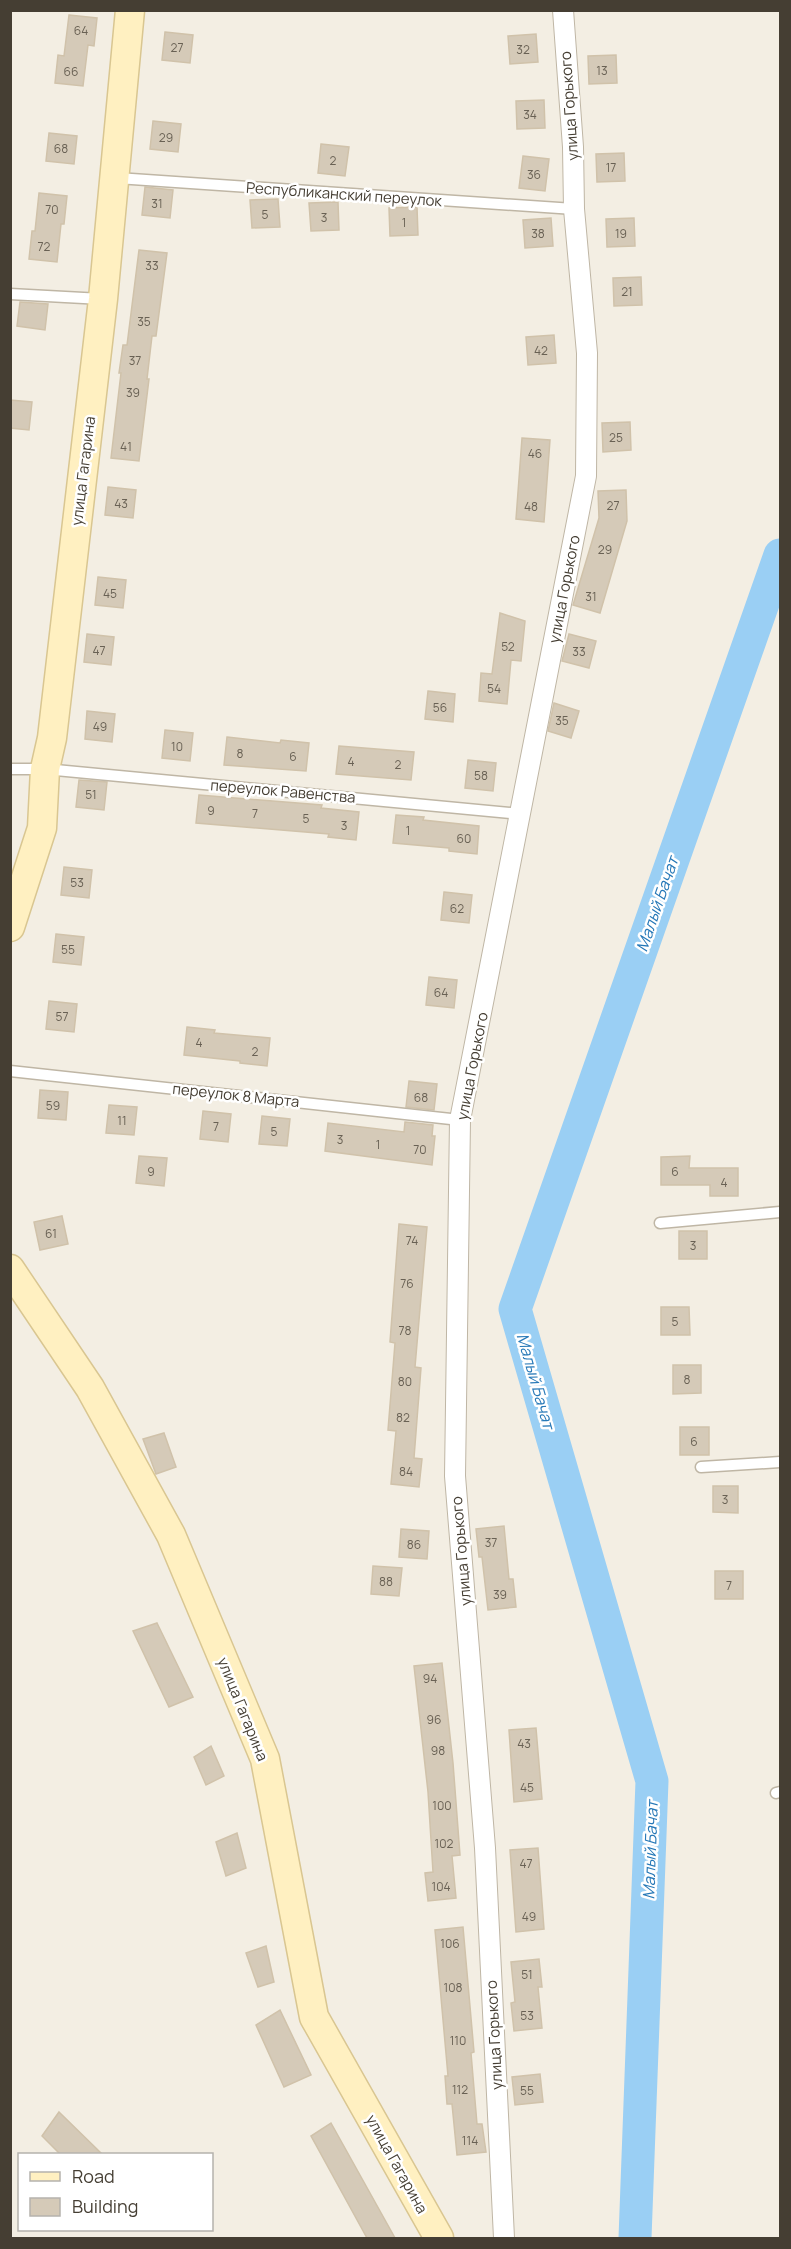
<svg xmlns="http://www.w3.org/2000/svg" width="791" height="2249" font-family="Manrope,sans-serif">
	<style>
		.lines { fill: none; stroke-linecap: round; stroke-linejoin: round }
		.river { stroke: #9acff4; stroke-width: 33 }
		.building { fill: #d5cab8; stroke: #d0c2aa; stroke-width: 1.5 }
		.lane-casing { stroke: #bfb6a5; stroke-width: 13 }
		.street-casing { stroke: #bfb6a5; stroke-width: 22 }
		.secondary-casing { stroke: #d9c691; stroke-width: 31 }
		.lane { stroke: #fff; stroke-width: 10 }
		.street { stroke: #fff; stroke-width: 20 }
		.secondary { stroke: #fff0c1; stroke-width: 28 }
		.labels { text-anchor: middle; dominant-baseline: central; stroke-width: 5; stroke-linejoin: round; paint-order: stroke }
		.number-label { font-size: 12px; fill: #696154 }
		.street-label { font-size: 15px; fill: #453e33; stroke: #fff }
		.water-label { font-size: 16px; font-style: italic; fill: #2678b7; stroke: #fff }
	</style>
	<rect width="100%" height="100%" fill="#f3eee3"/>
	<g class="lines">
		<polyline class="river" points="635,2238 652,1781 515,1309 780,555"/>
	</g>
	<g class="building">
		<polygon points="69,15 97,18 94,46 88,45 83,86 55,83 58,55 64,56"/>
		<polygon points="165,32 193,35 190,63 162,60"/>
		<polygon points="536,34 538,62 510,64 508,36"/>
		<polygon points="616,55 617,83 589,84 588,56"/>
		<polygon points="544,100 545,128 517,129 516,101"/>
		<polygon points="153,121 181,124 178,152 150,149"/>
		<polygon points="49,133 77,136 74,164 46,161"/>
		<polygon points="321,144 349,147 345,176 318,173"/>
		<polygon points="624,153 625,181 597,182 596,154"/>
		<polygon points="523,156 549,159 545,191 519,188"/>
		<polygon points="145,187 173,190 170,218 142,215"/>
		<polygon points="39,193 67,196 64,224 61,224 57,262 29,259 32,231 35,231"/>
		<polygon points="278,199 280,227 252,228 250,200"/>
		<polygon points="338,202 339,230 311,231 309,203"/>
		<polygon points="417,207 418,235 390,236 389,208"/>
		<polygon points="551,218 553,246 525,248 523,220"/>
		<polygon points="634,218 635,246 607,247 606,219"/>
		<polygon points="139,250 167,253 156,336 152,336 147,379 149,379 139,461 111,458 121,373 119,373 123,345 127,345"/>
		<polygon points="641,277 642,305 614,306 613,278"/>
		<polygon points="20,302 48,304 45,330 17,326"/>
		<polygon points="554,335 556,363 528,365 526,337"/>
		<polygon points="10,400 32,402 29,430 10,428"/>
		<polygon points="630,422 631,450 603,452 602,423"/>
		<polygon points="522,438 550,440 544,522 516,519"/>
		<polygon points="108,487 136,490 133,518 105,515"/>
		<polygon points="626,490 627,521 600,613 573,605 599,518 598,491"/>
		<polygon points="98,577 126,580 123,608 95,605"/>
		<polygon points="500,613 525,621 521,661 511,660 507,704 479,701 481,673 492,674"/>
		<polygon points="87,634 114,637 111,665 84,662"/>
		<polygon points="569,634 596,641 589,668 562,661"/>
		<polygon points="428,691 455,694 453,722 425,719"/>
		<polygon points="554,703 579,711 571,738 548,731"/>
		<polygon points="87,711 115,714 112,742 85,739"/>
		<polygon points="165,730 193,733 190,761 162,758"/>
		<polygon points="227,737 280,743 281,740 309,743 306,771 224,765"/>
		<polygon points="339,746 414,752 411,780 336,774"/>
		<polygon points="468,760 496,763 493,791 465,788"/>
		<polygon points="79,780 107,782 104,810 76,807"/>
		<polygon points="199,795 322,805 321,808 359,812 356,840 328,837 329,834 196,823"/>
		<polygon points="396,815 424,817 423,820 479,826 477,854 449,851 449,848 393,843"/>
		<polygon points="64,867 92,870 89,898 61,895"/>
		<polygon points="444,892 472,895 469,923 441,920"/>
		<polygon points="56,934 84,937 81,965 53,962"/>
		<polygon points="429,977 457,980 454,1008 426,1005"/>
		<polygon points="49,1001 77,1004 74,1032 46,1029"/>
		<polygon points="187,1027 215,1030 214,1033 270,1038 267,1066 240,1063 240,1061 184,1055"/>
		<polygon points="409,1081 437,1084 434,1110 406,1107"/>
		<polygon points="40,1090 68,1092 66,1120 38,1118"/>
		<polygon points="109,1105 137,1107 134,1135 106,1133"/>
		<polygon points="203,1111 231,1114 228,1142 200,1139"/>
		<polygon points="262,1116 290,1119 287,1146 259,1144"/>
		<polygon points="405,1122 433,1125 432,1136 435,1136 432,1165 325,1151 328,1123 404,1132"/>
		<polygon points="139,1156 167,1158 164,1186 136,1183"/>
		<polygon points="690,1156 689,1168 738,1168 738,1196 710,1196 710,1185 661,1185 661,1157"/>
		<polygon points="62,1216 68,1244 40,1250 34,1222"/>
		<polygon points="399,1224 427,1227 415,1367 421,1368 414,1458 422,1459 419,1487 391,1484 396,1431 388,1430 395,1343 390,1342"/>
		<rect x="679" y="1231" width="28" height="28"/>
		<polygon points="661,1307 689,1307 690,1335 661,1335"/>
		<polygon points="673,1365 701,1365 701,1393 673,1394"/>
		<rect x="680" y="1427" width="29" height="28"/>
		<polygon points="164,1433 176,1467 156,1474 143,1439"/>
		<polygon points="713,1486 738,1486 738,1513 713,1512"/>
		<polygon points="504,1526 509,1579 513,1579 516,1607 488,1610 482,1557 479,1557 476,1529"/>
		<polygon points="401,1529 429,1531 427,1559 399,1557"/>
		<polygon points="373,1566 402,1568 399,1596 371,1594"/>
		<rect x="715" y="1571" width="28" height="28"/>
		<polygon points="157,1623 193,1697 169,1707 133,1631"/>
		<polygon points="442,1663 453,1763 460,1855 452,1856 456,1898 428,1901 425,1873 433,1872 428,1792 414,1666"/>
		<polygon points="536,1728 542,1799 514,1802 509,1730"/>
		<polygon points="211,1746 224,1776 206,1785 194,1757"/>
		<polygon points="237,1833 246,1868 226,1876 216,1842"/>
		<polygon points="538,1848 544,1929 516,1932 510,1850"/>
		<polygon points="463,1927 474,2052 471,2053 477,2124 482,2124 486,2152 457,2155 452,2104 447,2104 445,2076 448,2076 435,1930"/>
		<polygon points="266,1946 274,1982 258,1987 246,1953"/>
		<polygon points="539,1959 542,1987 538,1987 542,2028 514,2031 511,2003 515,2002 511,1962"/>
		<polygon points="280,2010 311,2075 284,2087 256,2025"/>
		<polygon points="540,2074 543,2102 515,2105 512,2077"/>
		<polygon points="59,2112 102,2154 60,2154 42,2136"/>
		<polygon points="331,2123 395,2238 367,2238 311,2136"/>
	</g>
	<g class="lines">
		<g class="lane-casing">
			<g id="lane">
				<polyline points="117,178 574,209"/>
				<polyline points="10,294 102,299"/>
				<polyline points="10,769 45,769 521,814"/>
				<polyline points="10,1071 460,1120"/>
				<polyline points="660,1223 780,1212"/>
				<polyline points="701,1467 780,1462"/>
				<polyline points="776,1793 780,1792"/>
			</g>
		</g>
		<g class="street-casing">
			<polyline id="street" points="504,2238 485,1848 455,1476 460,1120 586,476 587,353 574,209 573,147 563,10"/>
		</g>
		<g class="secondary-casing">
			<g id="secondary">
				<polyline points="10,927 42,828 45,769 52,738 103,299 130,10"/>
				<polyline points="10,1269 90,1388 171,1535 265,1759 314,2017 439,2238"/>
			</g>
		</g>
		<use href="#lane" class="lane"/>
		<use href="#street" class="street"/>
		<use href="#secondary" class="secondary"/>
	</g>
	<g class="labels">
		<g class="number-label">
			<text x="81" y="30">64</text>
			<text x="177" y="47">27</text>
			<text x="523" y="49">32</text>
			<text x="602" y="70">13</text>
			<text x="71" y="71">66</text>
			<text x="530" y="114">34</text>
			<text x="166" y="137">29</text>
			<text x="61" y="148">68</text>
			<text x="333" y="160">2</text>
			<text x="611" y="167">17</text>
			<text x="534" y="174">36</text>
			<text x="157" y="203">31</text>
			<text x="52" y="209">70</text>
			<text x="265" y="214">5</text>
			<text x="324" y="217">3</text>
			<text x="404" y="222">1</text>
			<text x="538" y="233">38</text>
			<text x="621" y="233">19</text>
			<text x="44" y="246">72</text>
			<text x="152" y="265">33</text>
			<text x="627" y="291">21</text>
			<text x="144" y="321">35</text>
			<text x="541" y="350">42</text>
			<text x="135" y="360">37</text>
			<text x="133" y="392">39</text>
			<text x="616" y="437">25</text>
			<text x="126" y="446">41</text>
			<text x="535" y="453">46</text>
			<text x="121" y="503">43</text>
			<text x="613" y="505">27</text>
			<text x="531" y="506">48</text>
			<text x="605" y="549">29</text>
			<text x="110" y="593">45</text>
			<text x="591" y="596">31</text>
			<text x="508" y="646">52</text>
			<text x="99" y="650">47</text>
			<text x="579" y="651">33</text>
			<text x="494" y="688">54</text>
			<text x="440" y="707">56</text>
			<text x="562" y="720">35</text>
			<text x="100" y="726">49</text>
			<text x="177" y="746">10</text>
			<text x="240" y="753">8</text>
			<text x="293" y="756">6</text>
			<text x="351" y="761">4</text>
			<text x="398" y="764">2</text>
			<text x="481" y="775">58</text>
			<text x="91" y="794">51</text>
			<text x="211" y="810">9</text>
			<text x="255" y="813">7</text>
			<text x="306" y="818">5</text>
			<text x="344" y="825">3</text>
			<text x="408" y="830">1</text>
			<text x="464" y="838">60</text>
			<text x="77" y="882">53</text>
			<text x="457" y="908">62</text>
			<text x="68" y="949">55</text>
			<text x="441" y="992">64</text>
			<text x="62" y="1016">57</text>
			<text x="199" y="1042">4</text>
			<text x="255" y="1051">2</text>
			<text x="421" y="1097">68</text>
			<text x="53" y="1105">59</text>
			<text x="122" y="1120">11</text>
			<text x="216" y="1126">7</text>
			<text x="274" y="1131">5</text>
			<text x="340" y="1139">3</text>
			<text x="378" y="1144">1</text>
			<text x="420" y="1149">70</text>
			<text x="151" y="1171">9</text>
			<text x="675" y="1171">6</text>
			<text x="724" y="1182">4</text>
			<text x="51" y="1233">61</text>
			<text x="412" y="1240">74</text>
			<text x="693" y="1245">3</text>
			<text x="407" y="1283">76</text>
			<text x="675" y="1321">5</text>
			<text x="405" y="1330">78</text>
			<text x="687" y="1379">8</text>
			<text x="405" y="1381">80</text>
			<text x="403" y="1417">82</text>
			<text x="694" y="1441">6</text>
			<text x="406" y="1471">84</text>
			<text x="725" y="1499">3</text>
			<text x="491" y="1542">37</text>
			<text x="414" y="1544">86</text>
			<text x="386" y="1581">88</text>
			<text x="729" y="1585">7</text>
			<text x="500" y="1594">39</text>
			<text x="430" y="1678">94</text>
			<text x="434" y="1719">96</text>
			<text x="524" y="1743">43</text>
			<text x="438" y="1750">98</text>
			<text x="527" y="1787">45</text>
			<text x="442" y="1805">100</text>
			<text x="444" y="1843">102</text>
			<text x="526" y="1863">47</text>
			<text x="441" y="1886">104</text>
			<text x="529" y="1916">49</text>
			<text x="450" y="1943">106</text>
			<text x="527" y="1974">51</text>
			<text x="453" y="1987">108</text>
			<text x="527" y="2015">53</text>
			<text x="458" y="2040">110</text>
			<text x="460" y="2089">112</text>
			<text x="527" y="2090">55</text>
			<text x="470" y="2140">114</text>
		</g>
		<g class="street-label">
			<text transform="translate(569 106) rotate(-94)">улица Горького</text>
			<text transform="translate(344 194) rotate(4)">Республиканский переулок</text>
			<text transform="translate(83 471) rotate(-83)">улица Гагарина</text>
			<text transform="translate(564 589) rotate(-79)">улица Горького</text>
			<text transform="translate(283 791) rotate(5)">переулок Равенства</text>
			<text transform="translate(472 1066) rotate(-79)">улица Горького</text>
			<text transform="translate(236 1095) rotate(6)">переулок 8 Марта</text>
			<text transform="translate(461 1551) rotate(-95)">улица Горького</text>
			<text transform="translate(243 1709) rotate(68)">улица Гагарина</text>
			<text transform="translate(494 2035) rotate(-93)">улица Горького</text>
			<text transform="translate(397 2164) rotate(61)">улица Гагарина</text>
		</g>
		<g class="water-label">
			<text transform="translate(657 904) rotate(-71)">Малый Бачат</text>
			<text transform="translate(536 1381) rotate(74)">Малый Бачат</text>
			<text transform="translate(650 1850) rotate(-88)">Малый Бачат</text>
		</g>
	</g>
	<rect width="791" height="2249" fill="none" stroke="#453e33" stroke-width="24"/>
	<rect x="18" y="2153" width="195" height="78" fill="#ffffff" stroke="#b5b2ad" stroke-width="1.5"/>
	<rect x="30" y="2172" width="30" height="9" fill="#fff0c1" stroke="#b5b2ad" stroke-width="1.5"/>
	<text x="72" y="2183" font-size="18" fill="#453e33">Road</text>
	<rect x="30" y="2198" width="30" height="18" fill="#d5cab8" stroke="#b5b2ad" stroke-width="1.5"/>
	<text x="72" y="2213" font-size="18" fill="#453e33">Building</text>
</svg>
